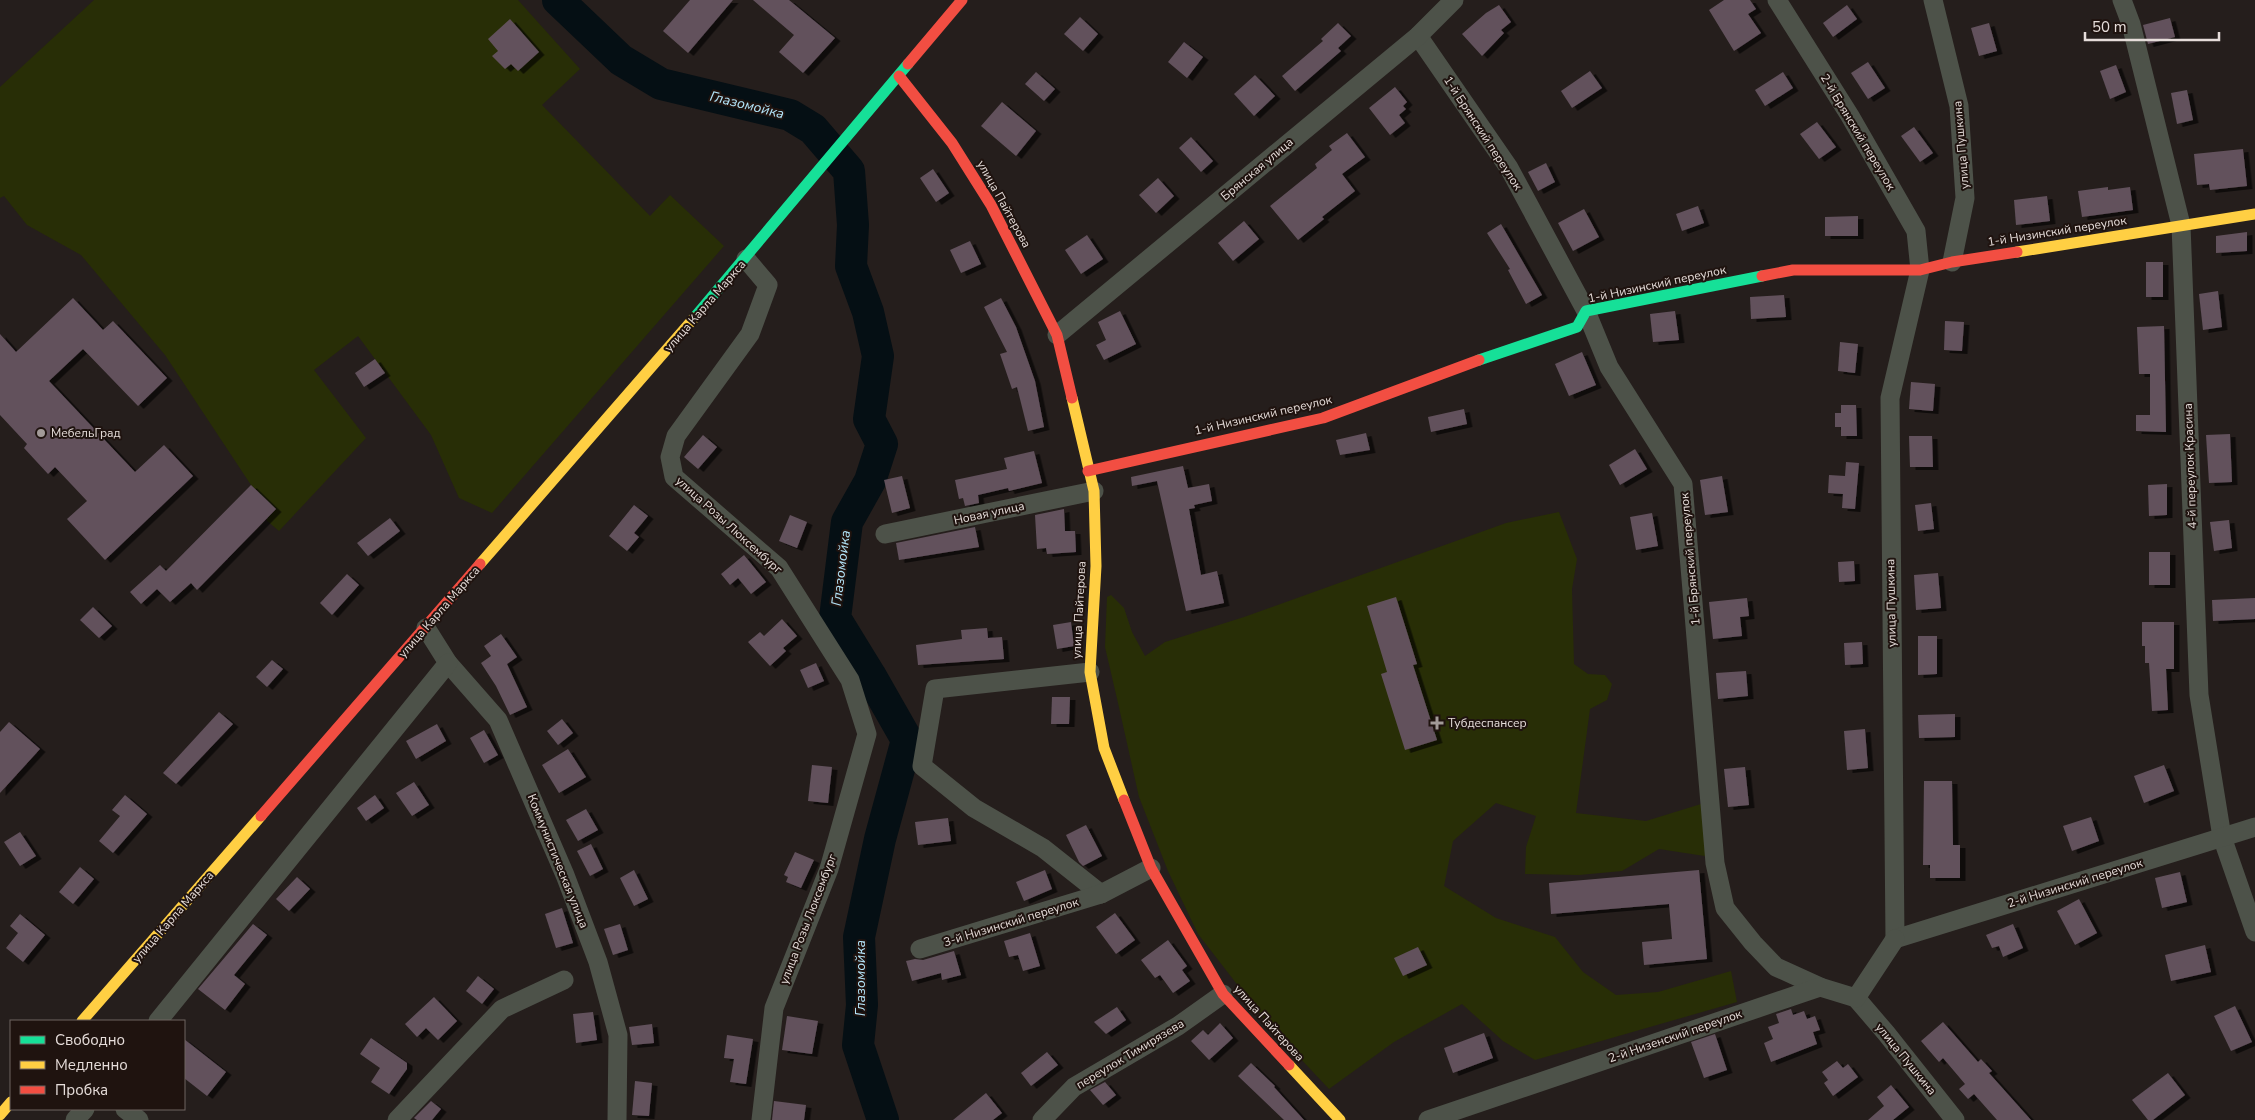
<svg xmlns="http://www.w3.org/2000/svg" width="2255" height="1120" font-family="'Nunito Sans',sans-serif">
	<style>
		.green { fill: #282e06 }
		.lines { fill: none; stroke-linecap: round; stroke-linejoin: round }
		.river { stroke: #050f14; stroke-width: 32 }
		.building { fill: #62515c; filter: url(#shadow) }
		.street { stroke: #4d5249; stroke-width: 19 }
		.fast { stroke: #16e098; stroke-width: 11 }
		.slow { stroke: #ffcf43; stroke-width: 11 }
		.jam { stroke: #f24e42; stroke-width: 11 }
		.poi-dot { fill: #a29a98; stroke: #1f130f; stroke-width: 2 }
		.labels { text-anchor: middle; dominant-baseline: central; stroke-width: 4; stroke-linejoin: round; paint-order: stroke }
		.street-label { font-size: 12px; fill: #e6ddda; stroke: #1f130f }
		.poi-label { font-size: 12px; fill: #e6ddda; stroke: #1f130f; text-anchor: start }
		.water-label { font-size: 14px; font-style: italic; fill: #b3e5fa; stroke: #1f130f }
	</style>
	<defs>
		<filter id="shadow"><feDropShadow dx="5.5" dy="3" stdDeviation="0" flood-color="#0009"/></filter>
	</defs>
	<rect width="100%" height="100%" fill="#251e1c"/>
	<g class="green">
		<polygon points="94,0 518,0 580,69 542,105 650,216 670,195 724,246 492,513 459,498 431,435 358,336 314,370 366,438 279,531 266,520 276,509 251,485 165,355 81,255 27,225 4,196 0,198 0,87"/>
		<polygon points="1559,512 1577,559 1572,589 1574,664 1588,674 1605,675 1612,684 1607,700 1590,709 1576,813 1646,821 1701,804 1711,857 1659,849 1622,871 1579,875 1525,874 1526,847 1536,816 1496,803 1453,841 1444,886 1496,918 1555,937 1583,972 1616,995 1658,992 1731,971 1737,1002 1535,1060 1503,1041 1462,1004 1394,1042 1329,1089 1267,1023 1198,934 1168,871 1139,797 1118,703 1105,647 1107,597 1111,595 1124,608 1132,632 1145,656 1165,642 1244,617 1506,523"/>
	</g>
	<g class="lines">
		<polyline class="river" points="558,0 621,60 661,84 790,115 813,129 849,171 853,225 851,266 868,312 878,356 869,419 882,444 870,481 847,522 835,618 870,675 907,740 880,839 859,937 862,1005 858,1045 883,1120"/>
	</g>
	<g class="building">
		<polygon points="690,0 733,0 688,53 663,31"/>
		<polygon points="753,0 789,0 835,38 803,73 779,52 794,35"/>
		<polygon points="1724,0 1750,0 1756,9 1748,14 1761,33 1734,51 1709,10"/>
		<polygon points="1499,5 1511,22 1501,30 1504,33 1482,56 1462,34 1486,13"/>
		<polygon points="1847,5 1857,19 1833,37 1823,23"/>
		<polygon points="1080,17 1098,34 1083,51 1064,34"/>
		<polygon points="2170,18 2175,37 2148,44 2143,25"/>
		<polygon points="510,19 539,52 518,71 511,64 505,69 492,56 498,51 488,39"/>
		<polygon points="1338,23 1351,36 1338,48 1341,51 1295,91 1282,76 1323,41 1321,39"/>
		<polygon points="1989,23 1997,51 1979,56 1971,28"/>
		<polygon points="1184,42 1203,57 1187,78 1168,62"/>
		<polygon points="1868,62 1885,88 1868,99 1851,73"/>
		<polygon points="2116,65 2126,92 2110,99 2100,71"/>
		<polygon points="1590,71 1602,88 1572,108 1561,91"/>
		<polygon points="1036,72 1055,89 1044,101 1025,84"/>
		<polygon points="1783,72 1793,88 1765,106 1755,90"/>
		<polygon points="1255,75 1275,96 1254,116 1234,94"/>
		<polygon points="1395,87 1407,102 1403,106 1406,109 1399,115 1405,123 1390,135 1369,108"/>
		<polygon points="2187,90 2193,120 2177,124 2171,93"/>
		<polygon points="1002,102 1036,131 1016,156 981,126"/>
		<polygon points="1817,122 1836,147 1819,159 1800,134"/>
		<polygon points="1914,127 1933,153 1920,162 1901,136"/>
		<polygon points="1347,133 1365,157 1342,174 1355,191 1322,217 1324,219 1298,240 1270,206 1317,168 1315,164 1332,150 1329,146"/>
		<polygon points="1191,137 1213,161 1201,172 1179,148"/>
		<polygon points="2243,149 2247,186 2210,190 2209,184 2197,185 2194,154"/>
		<polygon points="1546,163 1555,182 1538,191 1528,172"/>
		<polygon points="933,169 949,193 936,202 920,178"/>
		<polygon points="1158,178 1174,196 1156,213 1139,195"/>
		<polygon points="2108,187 2108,190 2130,187 2133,210 2082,217 2078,191"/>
		<polygon points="2047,196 2050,221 2016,225 2014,200"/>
		<polygon points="1698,206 1704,223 1682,231 1676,214"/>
		<polygon points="1584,209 1599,237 1573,251 1558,223"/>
		<polygon points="1858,216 1858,236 1825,236 1825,217"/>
		<polygon points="1244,221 1259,239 1233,261 1218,243"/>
		<polygon points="1501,224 1542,295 1526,304 1508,270 1510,269 1487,233"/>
		<polygon points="2247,232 2247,251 2216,253 2216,236"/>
		<polygon points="1087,235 1103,259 1081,274 1065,250"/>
		<polygon points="970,241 981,264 961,273 950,250"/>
		<rect x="2146" y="262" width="17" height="35"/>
		<polygon points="2218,291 2222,327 2203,330 2199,294"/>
		<polygon points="1784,295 1786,317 1751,319 1750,297"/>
		<polygon points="73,298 103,330 113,321 167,378 138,406 83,349 49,381 135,472 164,445 193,476 105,560 67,519 87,501 55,467 48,474 24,448 27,444 0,415 0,334 16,352"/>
		<polygon points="1001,298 1016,327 1035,381 1044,427 1028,431 1017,387 1012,389 1000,354 1007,352 984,307"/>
		<polygon points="1120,311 1136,344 1104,360 1096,345 1106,340 1098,322"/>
		<polygon points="1675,311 1679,340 1653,342 1650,314"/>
		<polygon points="1945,321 1964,322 1962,351 1944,350"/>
		<polygon points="2164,326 2166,432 2136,431 2136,415 2150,415 2150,374 2139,374 2137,327"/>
		<polygon points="1840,342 1858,344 1855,373 1838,371"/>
		<polygon points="1582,352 1596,385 1569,396 1555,364"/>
		<polygon points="375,359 385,373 364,387 355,373"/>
		<polygon points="1911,382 1935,384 1933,411 1909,409"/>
		<polygon points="1841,405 1856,405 1857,436 1841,436 1841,427 1835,427 1835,413 1841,413"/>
		<polygon points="1464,409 1467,424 1431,432 1428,417"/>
		<polygon points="1366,433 1370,450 1340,455 1336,440"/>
		<polygon points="2230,434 2232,482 2209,483 2206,435"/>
		<polygon points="703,435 717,447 698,469 684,457"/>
		<polygon points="1909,436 1932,436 1933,467 1910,467"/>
		<polygon points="1635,449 1647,469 1620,485 1609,465"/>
		<polygon points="1034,451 1042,483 1009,491 1008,488 978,495 979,503 965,506 963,498 959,499 955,480 1007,469 1004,458"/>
		<polygon points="1846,462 1859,463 1855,509 1842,508 1843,494 1828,493 1829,475 1845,476"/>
		<polygon points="1183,466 1188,488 1209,484 1212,501 1194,505 1195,508 1189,509 1201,575 1217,571 1224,603 1186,611 1157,481 1132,486 1131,477"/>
		<polygon points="902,476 910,508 892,513 884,480"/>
		<polygon points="1722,476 1728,512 1705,515 1700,480"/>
		<polygon points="2167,484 2167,515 2149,516 2148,485"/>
		<polygon points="251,485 276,509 197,590 191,583 170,602 157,589 141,604 130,592 160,565 166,571"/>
		<polygon points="1931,503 1934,529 1918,531 1915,505"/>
		<polygon points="634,505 648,516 634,533 639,537 627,551 609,536"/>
		<polygon points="1064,509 1065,531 1075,531 1076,552 1047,554 1046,548 1037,549 1035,515"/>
		<polygon points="1652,513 1658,546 1636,550 1630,517"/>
		<polygon points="790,515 807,522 797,548 779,541"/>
		<polygon points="390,518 400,531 368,556 357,543"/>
		<polygon points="2229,520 2232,548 2214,551 2210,522"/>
		<polygon points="975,527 979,547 899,560 896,543"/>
		<rect x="2149" y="552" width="21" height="33"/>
		<polygon points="744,555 766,582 751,594 738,578 730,585 721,574"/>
		<polygon points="1854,561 1855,581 1839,582 1838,562"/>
		<polygon points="1938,573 1941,608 1916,610 1914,575"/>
		<polygon points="347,574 359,585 332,615 320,603"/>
		<polygon points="1396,597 1417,664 1413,665 1437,740 1405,750 1381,674 1387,672 1367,606"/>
		<polygon points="1747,598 1749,616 1740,617 1742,636 1713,639 1709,602"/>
		<polygon points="2255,598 2255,619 2213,621 2212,600"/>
		<polygon points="93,607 112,626 99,638 80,620"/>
		<polygon points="782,619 797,636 783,648 786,651 770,666 748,642 760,632 764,636"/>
		<polygon points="1071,622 1074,646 1057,649 1053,625"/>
		<polygon points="2142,622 2174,622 2174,669 2166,669 2168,710 2152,711 2149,663 2145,663 2145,646 2142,646"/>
		<polygon points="987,628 988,638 1002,637 1004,659 918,665 916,645 962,639 961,630"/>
		<polygon points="501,634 517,657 507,664 527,707 510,715 496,686 481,663 491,656 484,646"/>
		<polygon points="1918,636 1937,636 1937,674 1918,675"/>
		<polygon points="1862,642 1863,664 1845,665 1844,643"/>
		<polygon points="272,660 283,669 267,687 256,677"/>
		<polygon points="816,663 824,681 808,688 800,670"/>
		<polygon points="1746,671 1748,696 1718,699 1716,673"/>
		<polygon points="1052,697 1070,697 1069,724 1051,724"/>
		<polygon points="219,712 233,724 176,784 163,773"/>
		<polygon points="1955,714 1955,737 1919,738 1918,715"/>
		<polygon points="562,719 573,733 558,745 547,731"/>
		<polygon points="9,722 40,749 0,793 0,732"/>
		<polygon points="437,724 446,741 416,759 406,741"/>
		<polygon points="1865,729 1868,768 1847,770 1844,731"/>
		<polygon points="484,730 498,755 484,763 470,738"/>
		<polygon points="568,749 586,777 559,793 542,765"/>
		<polygon points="812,765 832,767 828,803 808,801"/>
		<polygon points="2164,765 2174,791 2144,803 2134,776"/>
		<polygon points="1745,767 1749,805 1728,807 1724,769"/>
		<polygon points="1924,781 1952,781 1953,845 1960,845 1960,878 1930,878 1930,865 1923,865"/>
		<polygon points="414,782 429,805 412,816 396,793"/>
		<polygon points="125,795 147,814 113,853 99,841 120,816 112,810"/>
		<polygon points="375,795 384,808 366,821 357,808"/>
		<polygon points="586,809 598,830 578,841 566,820"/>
		<polygon points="2091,817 2099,841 2072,851 2063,826"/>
		<polygon points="948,818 951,841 918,845 915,822"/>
		<polygon points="1086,825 1102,856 1083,866 1079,862 1066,835"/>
		<polygon points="20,832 36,856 20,866 4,842"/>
		<polygon points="591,844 603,869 590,876 577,851"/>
		<polygon points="795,852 814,860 801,888 786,882 788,877 784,875"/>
		<polygon points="80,867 94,879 73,904 59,892"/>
		<polygon points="634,870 648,899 634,906 620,878"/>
		<polygon points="1045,870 1052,889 1024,901 1016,882"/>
		<polygon points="1699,870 1707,959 1644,965 1642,942 1672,939 1669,904 1551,914 1549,883"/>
		<polygon points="2180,872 2187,902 2162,908 2155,878"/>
		<polygon points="297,877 310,889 289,911 276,899"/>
		<polygon points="2079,899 2097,933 2075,945 2057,911"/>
		<polygon points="562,908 573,943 556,948 545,914"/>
		<polygon points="1115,913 1135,940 1116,954 1096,927"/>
		<polygon points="20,914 45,935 23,962 6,948 18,933 10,926"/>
		<polygon points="253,924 267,935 234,975 245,984 225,1010 198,989"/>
		<polygon points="620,924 628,950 613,955 604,929"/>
		<polygon points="2013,924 2023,948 2003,957 1999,946 1992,948 1986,935"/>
		<polygon points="1030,933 1040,966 1023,971 1018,955 1009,957 1004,941"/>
		<polygon points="1168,940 1187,966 1182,970 1190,981 1173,993 1160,975 1155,978 1141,960"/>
		<polygon points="2205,945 2211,972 2171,981 2165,955"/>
		<polygon points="1418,947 1427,965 1403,976 1394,958"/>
		<polygon points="954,951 961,975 942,980 941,973 912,981 906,961 915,959 923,960"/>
		<polygon points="478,976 494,989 482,1004 466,991"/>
		<polygon points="434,997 457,1021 438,1040 426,1028 417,1037 405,1024"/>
		<polygon points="2235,1006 2252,1042 2231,1051 2214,1016"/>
		<polygon points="1117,1007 1126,1020 1106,1034 1094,1022"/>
		<polygon points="1791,1009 1793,1015 1804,1011 1807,1019 1815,1016 1820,1030 1813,1032 1817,1044 1771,1062 1764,1043 1773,1039 1768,1027 1779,1023 1776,1014"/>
		<polygon points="593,1012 597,1040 576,1043 573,1014"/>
		<polygon points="787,1016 818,1021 812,1054 782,1050"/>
		<polygon points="1943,1022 1978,1062 1981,1059 1992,1071 1989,1073 2031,1120 1997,1120 1974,1094 1968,1099 1959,1089 1965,1084 1943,1058 1939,1062 1921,1041"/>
		<polygon points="1220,1023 1233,1038 1209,1060 1191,1041 1203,1030 1208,1035"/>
		<polygon points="652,1024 654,1043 632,1045 629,1027"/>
		<polygon points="1484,1033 1493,1058 1453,1073 1444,1048"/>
		<polygon points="1715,1034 1727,1070 1704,1078 1691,1042"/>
		<polygon points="727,1035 753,1039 746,1084 730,1082 734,1059 724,1058"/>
		<polygon points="371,1038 407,1063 407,1069 389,1094 371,1082 380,1068 360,1054"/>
		<polygon points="184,1039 226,1072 207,1096 184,1078"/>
		<polygon points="1047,1052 1058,1065 1031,1086 1021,1073"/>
		<polygon points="1837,1061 1843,1068 1848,1064 1858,1077 1833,1096 1824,1083 1828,1080 1822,1072"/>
		<polygon points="1251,1063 1275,1086 1274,1087 1304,1120 1284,1120 1238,1076"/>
		<polygon points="2168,1073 2185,1095 2153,1120 2148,1120 2132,1100"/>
		<polygon points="635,1081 652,1083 649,1116 632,1115"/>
		<polygon points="1105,1082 1116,1095 1103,1105 1090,1090"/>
		<polygon points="1891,1085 1909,1107 1893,1120 1868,1120 1884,1106 1877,1097"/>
		<polygon points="986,1093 1002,1113 993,1120 953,1120"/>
		<polygon points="431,1101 441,1109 432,1120 417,1120 414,1118"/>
		<polygon points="774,1101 806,1105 804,1120 772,1120"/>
	</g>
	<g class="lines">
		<g class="street">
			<polyline points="1777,0 1850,116 1916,231 1920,270 1890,398 1895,939"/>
			<polyline points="1933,0 1959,106 1965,198 1952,262"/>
			<polyline points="2122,0 2131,24 2181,225 2199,695 2222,837 2255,932"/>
			<polyline points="1418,36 1509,168 1586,311 1609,367 1683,484 1715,863 1725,908 1753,943 1776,967 1820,987"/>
			<polyline points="746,259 768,285 750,334 676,436 670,457 674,477 779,568 850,680 867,734 829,869 774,1008 761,1120"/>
			<polyline points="1057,335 1418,36 1454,0"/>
			<polyline points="885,534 1094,491"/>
			<polyline points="426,628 448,663 498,720 565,875 598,962 618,1035 617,1120"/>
			<polyline points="1090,672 935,689 922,766 974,808 1043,848 1101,894"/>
			<polyline points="1895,939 2255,827"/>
			<polyline points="920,949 1101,894 1151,868"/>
			<polyline points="1856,998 1886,1033 1955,1120"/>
			<polyline points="158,1021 448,663"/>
			<polyline points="125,1109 139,1120"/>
			<polyline points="75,1120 85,1109"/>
			<polyline points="397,1120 502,1009 564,980"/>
			<polyline points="1042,1120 1074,1087 1178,1026 1223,994"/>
			<polyline points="1428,1120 1820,987 1856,998 1895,939"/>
		</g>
		<g class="fast">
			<polyline points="694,318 908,64"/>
			<polyline points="1479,360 1577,327 1586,311 1762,276"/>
		</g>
		<g class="slow">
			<polyline points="2017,252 2255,214"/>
			<polyline points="1072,398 1094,491 1096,566 1090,672 1104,748 1124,800"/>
			<polyline points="480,564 694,318"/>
			<polyline points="82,1021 261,816"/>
			<polyline points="1289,1065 1340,1120"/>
			<polyline points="0,1115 11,1102"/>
		</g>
		<g class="jam">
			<polyline points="908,64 962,0"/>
			<polyline points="899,76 952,143 991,205 1057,335 1072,398"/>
			<polyline points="1762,276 1793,270 1920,270 1952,262 2017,252"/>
			<polyline points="1088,471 1323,418 1479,360"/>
			<polyline points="1124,800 1151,868 1223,994 1289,1065"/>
			<polyline points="261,816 480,564"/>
		</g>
	</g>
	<g class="poi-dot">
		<circle cx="41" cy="433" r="5"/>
		<path d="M1434.5 715.5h5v5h5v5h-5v5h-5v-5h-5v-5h5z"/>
	</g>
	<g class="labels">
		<g class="street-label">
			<text transform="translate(1858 132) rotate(59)">2-й Брянский переулок</text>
			<text transform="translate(1483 133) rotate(57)">1-й Брянский переулок</text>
			<text transform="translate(1961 145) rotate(-95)">улица Пушкина</text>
			<text transform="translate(1257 169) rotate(-40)">Брянская улица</text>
			<text transform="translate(1004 204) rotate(61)">улица Пайтерова</text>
			<text transform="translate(2057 231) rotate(-9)">1-й Низинский переулок</text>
			<text transform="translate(1657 284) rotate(-12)">1-й Низинский переулок</text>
			<text transform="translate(705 306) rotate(-49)">улица Карла Маркса</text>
			<text transform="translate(1263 415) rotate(-13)">1-й Низинский переулок</text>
			<text transform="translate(2190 466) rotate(-92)">4-й переулок Красина</text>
			<text transform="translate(989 513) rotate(-12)">Новая улица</text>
			<text transform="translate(729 525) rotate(42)">улица Розы Люксембург</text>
			<text transform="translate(1690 559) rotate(-95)">1-й Брянский переулок</text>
			<text transform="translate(1891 603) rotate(-91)">улица Пушкина</text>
			<text transform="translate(1079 610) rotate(-87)">улица Пайтерова</text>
			<text transform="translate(439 612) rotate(-49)">улица Карла Маркса</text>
			<text transform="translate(558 861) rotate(68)">Коммунистическая улица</text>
			<text transform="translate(2075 883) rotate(-17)">2-й Низинский переулок</text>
			<text transform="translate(173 917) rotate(-49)">улица Карла Маркса</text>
			<text transform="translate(808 919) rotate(-69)">улица Розы Люксембург</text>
			<text transform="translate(1011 922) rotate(-17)">3-й Низинский переулок</text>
			<text transform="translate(1269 1023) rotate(48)">улица Пайтерова</text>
			<text transform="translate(1675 1036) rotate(-19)">2-й Низенский переулок</text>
			<text transform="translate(1130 1054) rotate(-31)">переулок Тимирязева</text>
			<text transform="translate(1906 1059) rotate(51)">улица Пушкина</text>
		</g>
		<g class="poi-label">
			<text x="51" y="433">МебельГрад</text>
			<text x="1448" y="723">Тубдеспансер</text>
		</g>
		<g class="water-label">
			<text transform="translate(747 105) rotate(14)">Глазомойка</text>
			<text transform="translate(841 568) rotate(-83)">Глазомойка</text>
			<text transform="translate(860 978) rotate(-90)">Глазомойка</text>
		</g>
	</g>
	<rect x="10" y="1020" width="175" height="90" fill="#1f130f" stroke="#6f6460"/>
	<rect x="20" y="1036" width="25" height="8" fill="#16e098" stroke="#6f6460"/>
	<text x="55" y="1045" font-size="15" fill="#e6ddda">Свободно</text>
	<rect x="20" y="1061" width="25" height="8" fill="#ffcf43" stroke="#6f6460"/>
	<text x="55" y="1070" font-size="15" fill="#e6ddda">Медленно</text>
	<rect x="20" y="1086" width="25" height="8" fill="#f24e42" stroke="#6f6460"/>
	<text x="55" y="1095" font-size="15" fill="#e6ddda">Пробка</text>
	<path d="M2085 32v8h134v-8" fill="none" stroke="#e6ddda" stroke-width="2.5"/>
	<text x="2092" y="32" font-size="15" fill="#e6ddda" stroke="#1f130f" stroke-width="4" paint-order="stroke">50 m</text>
</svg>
